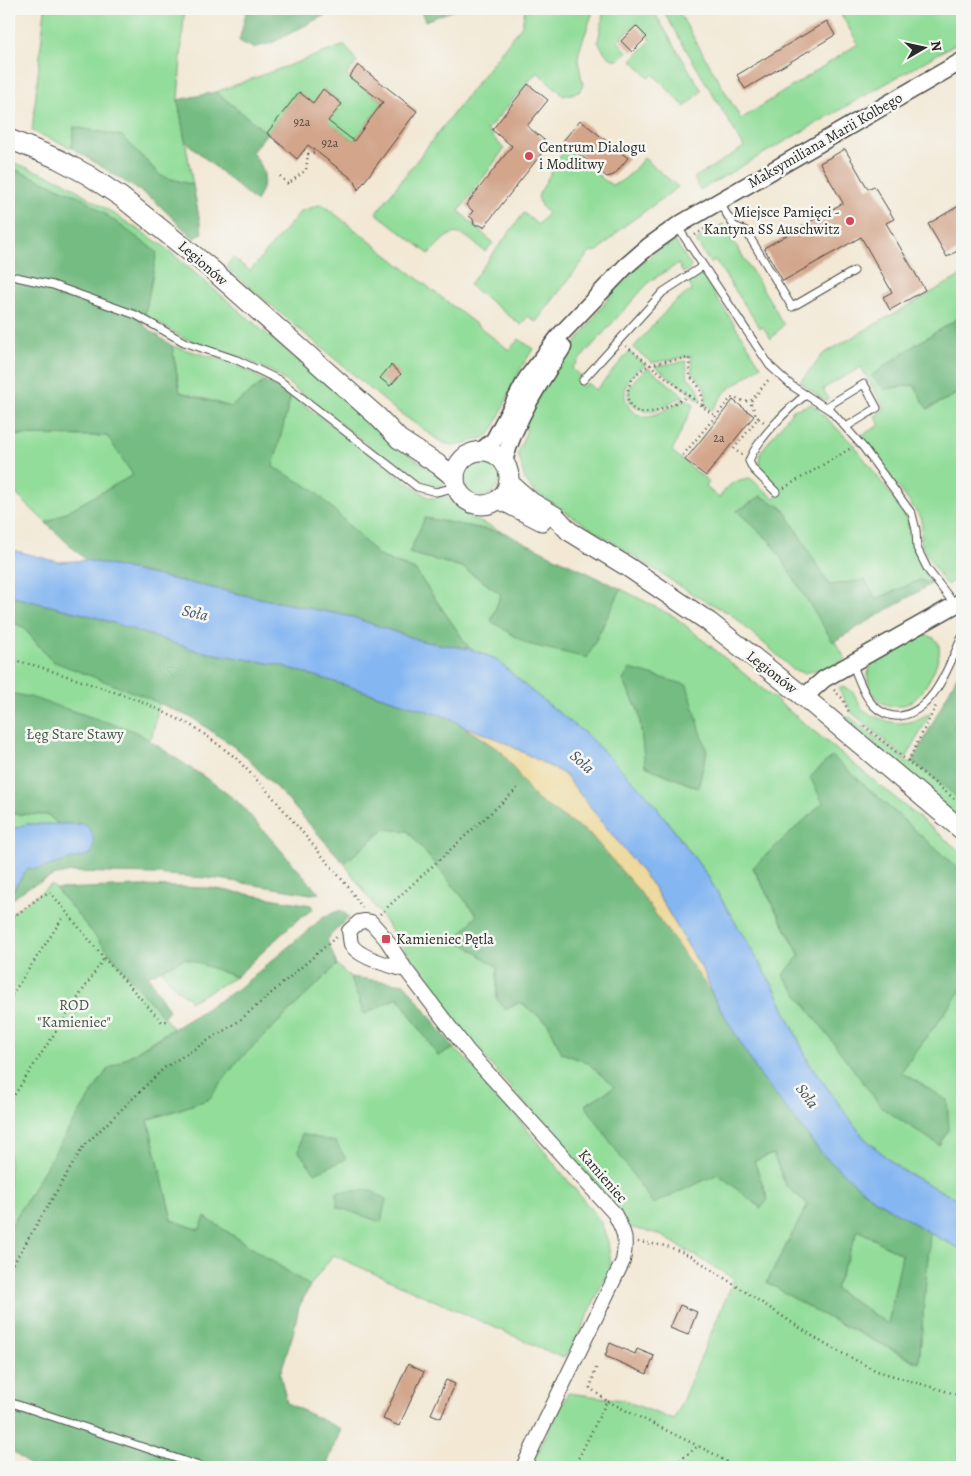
<svg xmlns="http://www.w3.org/2000/svg" width="971" height="1476" font-family="Alegreya,serif">
	<style>
		.green { fill: #92dd9a; stroke: #5e8462; fill-rule: evenodd }
		.forest { fill: #75bc82; stroke: #507456; fill-rule: evenodd }
		.sand { fill: #eeda9e; stroke: #8c8264 }
		.water { fill: #84b6f1; stroke: #58708e }
		.building { fill: #d3a68c }
		.lines { fill: none; stroke-linecap: round; stroke-linejoin: round }
		.service-casing { stroke: #494744; stroke-width: 9 }
		.minor-casing { stroke: #494744; stroke-width: 16 }
		.tertiary-casing { stroke: #494744; stroke-width: 19 }
		.secondary-casing { stroke: #494744; stroke-width: 21 }
		.path { stroke: #494744; stroke-width: 2.5; stroke-dasharray: 1 4; stroke-linecap: butt }
		.service { stroke: #fff; stroke-width: 7 }
		.minor { stroke: #fff; stroke-width: 14 }
		.tertiary { stroke: #fff; stroke-width: 16 }
		.secondary { stroke: #fff; stroke-width: 19 }
		.poi-dot { fill: #d1495b; stroke: #f6f6f2; stroke-width: 2 }
		.labels { text-anchor: middle; dominant-baseline: central; stroke-width: 5; stroke-linejoin: round; paint-order: stroke }
		.number-label { font-size: 12px; fill: #554a43 }
		.street-label { font-size: 15px; fill: #2b2b2b; stroke: #f6f6f2 }
		.poi-label { font-size: 15px; fill: #2b2b2b; stroke: #f6f6f2; text-anchor: start }
		.park-label { font-size: 15px; fill: #455847; stroke: #f6f6f2 }
		.water-label { font-size: 16px; font-style: italic; fill: #465566; stroke: #f6f6f2 }
	</style>
	<rect width="100%" height="100%" fill="#f6f6f2"/>
	<filter id="ink" filterUnits="userSpaceOnUse"><feTurbulence type="fractalNoise" baseFrequency=".02" numOctaves="2"/><feDisplacementMap in="SourceGraphic" scale="10" xChannelSelector="R" yChannelSelector="G"/><feConvolveMatrix kernelMatrix="1 2 1 2 8 2 1 2 1" color-interpolation-filters="sRGB"/></filter>
	<filter id="wash" filterUnits="userSpaceOnUse"><feTurbulence type="fractalNoise" baseFrequency=".0096" numOctaves="4" result="noise"/><feDisplacementMap in="SourceGraphic" scale="20" xChannelSelector="R" yChannelSelector="G"/><feGaussianBlur stdDeviation="1.12" result="paint"/><feColorMatrix in="noise" values="0 0 0 0 0 0 0 0 0 0 0 0 0 0 0 0 0 1.4 0 .05"/><feComposite in="paint" operator="in"/></filter>
	<g filter="url(#wash)">
		<rect width="100%" height="100%" fill="#f2e8d4"/>
		<g class="green">
			<polygon points="45,9 200,9 184,14 178,100 193,185 161,176 122,136 74,127 72,148 32,131"/>
			<path d="M525,9h69l-15,42 -1,9 5,25 -4,7 -16,4 -5,-6 -21,-18 -50,58 17,19 -45,62 34,32 -8,9c-28,-25 -32,-25 -56,2l-53,-41 146,-188z"/>
			<path d="M604,9h46l7,8 45,74 -17,16 -32,-33 -4,4 -17,-18 19,-20 -14,-17 -19,18 9,11 -8,8c-12,0 -15,-9 -21,-18z"/>
			<polygon points="662,9 677,9 741,119 858,44 838,9 962,9 962,40 700,190 694,178 744,147"/>
			<polygon points="345,45 357,62 346,76 383,102 354,141 326,120 342,104 324,89 313,103 299,92 267,133 216,92"/>
			<path d="M570,151l34,29 8,5c14,-3 24,-18 32,-27l34,29 -55,40 -25,24 -9,2 -53,69 -8,-6 -7,9 -52,-40 55,-72 14,12 10,-12 -7,-7 -3,-10 24,-43z"/>
			<polygon points="9,161 63,181 162,245 408,454 439,474 445,486 430,487 420,485 276,374 243,358 183,338 145,315 156,252 83,198 9,167"/>
			<polygon points="322,204 509,350 519,339 533,349 521,368 492,432 484,438 454,446 441,442 393,408 228,269 227,265 233,258 250,271 301,211"/>
			<polygon points="723,224 775,309 780,320 784,324 771,339 763,327 760,328 715,260 710,263 696,241"/>
			<path d="M672,239l3,2 16,25 -1,3 -7,4 -5,-9 -28,17 -78,87 8,8 -4,5 7,6 4,-4 9,7 33,-38 17,13c-7,4 -14,8 -18,16 -8,14 0,35 18,35 15,0 27,-13 40,-17l8,5 -22,47 37,31 -3,5 13,11c10,-14 15,-18 31,-20l24,20 7,-6 -22,-26 1,-13 33,-43 19,-6 42,41 52,70 7,32 18,37 -11,-4 -44,19 -11,-19 -36,6 -46,-78 -46,3 34,31 75,117 -14,9 -29,5 -11,-4 -17,-16 -46,-40 -35,-18 -161,-104 -8,-11 -7,-27 9,-24 -4,-3 21,-40 66,-90 27,-29z"/>
			<polygon points="962,275 962,316 915,345 884,389 914,385 928,409 962,391 962,576 946,585 923,549 921,541 922,519 860,436 880,425 875,416 885,409 861,367 823,389 829,399 825,401 800,382 823,354"/>
			<polygon points="696,276 703,276 761,366 726,391 712,410 705,404 706,395 704,386 692,372 691,356 652,363 633,348 672,304 692,290 688,281"/>
			<polygon points="172,346 234,363 265,381 231,407 180,392"/>
			<path d="M686,361l2,17c10,7 12,11 12,23l-45,-35z"/>
			<path d="M649,368l35,28c-11,4 -22,13 -33,15 -3,1 -8,0 -11,-2 -23,-11 -7,-33 9,-41z"/>
			<path d="M291,395l138,103 18,-1 24,21 34,15 -80,-15 -16,35 53,14 39,27 -10,27 96,37 34,-69 54,28 287,236v19l-130,-115 -9,46 -70,65 47,88 -17,19 118,97 61,-83v211l-14,-5 -48,-26 -36,-31 -55,-75 -33,-72 -69,-116 -58,-78 -62,-62 -58,-46 -33,-30 -26,-10 -55,-79 -36,-14 -65,-66 -42,-23zM623,680l75,108 -53,-22 -6,-54z"/>
			<polygon points="9,435 107,436 134,475 46,523 9,487"/>
			<circle cx="482" cy="478" r="18"/>
			<polygon points="9,620 24,628 48,657 163,687 152,736 98,819 9,802"/>
			<path d="M918,632c6,2 13,3 18,8 11,11 -8,45 -17,55 -5,6 -12,10 -20,11 -11,1 -20,-3 -26,-12 -20,-34 22,-48 45,-62z"/>
			<path d="M840,687c19,1 14,16 26,25 3,2 7,4 11,5 21,10 35,7 54,-5l-24,45h-3l-53,-45 -13,-24z"/>
			<polygon points="962,708 962,734 953,728"/>
			<polygon points="847,717 850,717 909,763 913,761 962,801 962,821 846,720"/>
			<polygon points="9,814 48,815 58,824 50,825 27,824 9,830"/>
			<polygon points="385,829 408,831 477,915 457,939 497,967 497,999 506,1010 520,1002 548,1023 562,1053 588,1063 615,1087 585,1105 768,1199 754,1161 773,1154 786,1185 808,1204 767,1282 813,1310 919,1363 930,1233 962,1250 962,1467 530,1467 568,1393 623,1400 674,1420 734,1279 659,1234 628,1227 610,1201 468,1039 344,863"/>
			<polygon points="51,885 56,889 173,1028 107,1070 64,1137 9,1229 9,915"/>
			<polygon points="185,958 236,977 191,1001 174,986 161,969"/>
			<polygon points="337,965 350,977 364,1014 398,997 438,1056 454,1048 489,1082 601,1222 608,1242 611,1265 575,1343 563,1358 333,1255 310,1286 206,1218 199,1230 172,1220 148,1120 209,1099 237,1062"/>
			<polygon points="858,1230 902,1255 888,1324 835,1289"/>
		</g>
		<g class="forest">
			<polygon points="247,9 336,9 272,43 253,48 239,41"/>
			<polygon points="420,9 457,9 425,21"/>
			<path d="M216,92l51,41 -15,19c15,22 16,25 4,50l-71,-61 -7,-41z"/>
			<polygon points="74,127 122,136 161,176 193,185 202,233 194,239 154,200 72,148"/>
			<polygon points="9,167 83,198 157,252 143,325 172,346 180,392 231,407 265,381 291,395 273,467 314,490 379,556 415,570 470,649 421,641 352,617 244,595 86,560 46,523 133,475 107,436 9,435"/>
			<polygon points="962,316 962,391 927,409 914,385 884,389 871,376 915,345"/>
			<polygon points="761,496 783,508 829,585 865,580 876,599 920,580 931,584 833,642 771,542 737,511"/>
			<polygon points="425,518 505,533 621,589 587,658 527,644 491,621 501,594 462,567 409,553"/>
			<path d="M9,596l83,20 106,35 82,14 170,53 52,34 34,47 54,35 50,58 72,102 45,77 65,83 46,41 62,38 -11,130 -106,-53 -46,-28 41,-78 -22,-18 -13,-32 -19,7 14,39 -7,8 -43,-34 -65,30 -68,-99 29,-18 -26,-24 -26,-10 -14,-30 -28,-21 -14,8 -9,-11v-32l-40,-28 20,-24 -69,-84 -23,-2 -41,34 -58,-65 -46,-47 -46,-32 -51,-23 -91,-35 -28,-33 -15,-8zM858,1230l44,25 -14,69 -53,-35z"/>
			<polygon points="962,666 962,708 953,728 962,734 962,801 913,761"/>
			<polygon points="630,669 687,685 707,752 698,788 645,766 639,712 623,680"/>
			<polygon points="9,693 30,697 137,732 216,785 239,803 319,893 311,894 219,879 154,874 71,872 53,876 27,888 9,902 9,893 13,890 28,868 37,869 49,865 85,824 58,824 48,815 9,814"/>
			<polygon points="832,756 962,872 962,989 901,1072 947,1100 949,1130 939,1145 882,1108 783,975 800,955 753,867 823,803 810,777"/>
			<polygon points="141,886 211,888 311,905 313,909 291,925 236,977 185,958 148,976 169,1010 163,1017 56,889"/>
			<polygon points="341,910 349,917 327,939 337,965 237,1062 209,1099 148,1120 172,1220 199,1230 205,1217 310,1286 299,1307 293,1334 280,1374 287,1403 341,1429 326,1467 31,1467 9,1448 9,1229 64,1137 107,1070 238,989 325,916"/>
			<polygon points="350,977 405,984 454,1048 438,1056 398,997 364,1014"/>
			<polygon points="301,1134 336,1142 346,1159 315,1173 299,1152"/>
			<polygon points="370,1190 386,1199 381,1222 337,1207 337,1192"/>
		</g>
		<polygon class="sand" points="463,726 500,740 564,774 653,886 705,974 712,994 640,892 590,834 536,799 502,752"/>
		<g class="water">
			<polygon points="9,549 59,562 86,560 244,595 352,617 421,641 470,649 496,659 529,689 587,735 649,797 707,875 776,991 809,1063 864,1138 900,1169 948,1195 962,1200 962,1250 930,1233 868,1195 822,1154 757,1071 712,994 705,974 653,886 564,774 500,740 463,726 450,718 280,665 198,651 92,616 9,596"/>
			<path d="M27,824h58c9,9 11,18 6,30l-54,15 -9,-1 -15,22 -4,3v-63z"/>
		</g>
		<g id="blocks">
			<g class="building">
				<polygon points="827,21 835,35 745,89 737,75"/>
				<polygon points="636,26 647,37 632,52 621,41"/>
				<polygon points="358,65 417,111 358,190 355,181 308,145 297,159 267,133 299,92 313,103 323,89 342,104 328,121 354,141 383,102 349,77"/>
				<polygon points="528,84 548,100 527,126 549,144 484,227 480,225 474,225 473,219 469,216 473,211 466,205 512,146 492,130"/>
				<polygon points="580,120 628,158 614,175 607,177 563,141"/>
				<polygon points="845,149 868,189 874,186 894,219 886,223 925,290 890,310 883,297 892,292 861,237 783,281 764,248 843,203 820,163"/>
				<polygon points="962,204 962,248 947,257 928,224"/>
				<polygon points="391,365 401,374 390,386 380,378"/>
				<polygon points="733,400 754,416 706,476 685,460"/>
				<polygon points="680,1305 697,1312 688,1335 670,1328"/>
				<polygon points="610,1343 635,1354 637,1349 654,1356 647,1374 605,1356"/>
				<polygon points="408,1364 424,1372 399,1426 383,1419"/>
				<polygon points="446,1380 455,1384 441,1418 431,1414"/>
			</g>
		</g>
	</g>
	<g filter="url(#ink)">
		<use href="#blocks" fill-opacity="0" stroke="#494744" stroke-width="1"/>
		<g class="lines">
			<g class="service-casing">
				<g id="service">
					<polyline points="719,202 734,226 746,231 792,307 854,271"/>
					<polyline points="677,226 770,366 792,386 831,411 863,447 912,514 916,530 917,548 928,570 955,605"/>
					<polyline points="16,277 53,285 136,315 184,342 237,360 279,380 417,487 436,492 457,487"/>
					<polyline points="583,380 663,292 703,266"/>
					<polyline points="826,407 864,384 877,408 846,427"/>
					<path d="M776,492l-23,-23 -4,-8c7,-20 40,-54 57,-66"/>
					<path d="M852,663c6,14 11,31 21,42 7,7 17,12 27,11 35,-5 49,-52 62,-79"/>
					<polyline points="9,1402 202,1467"/>
				</g>
			</g>
			<g class="minor-casing">
				<path id="minor" d="M406,970c-14,-4 -48,-12 -55,-26 -1,-4 -1,-9 -2,-13l10,-9 6,-1 6,1 15,17 20,31 62,81 146,162c11,20 13,25 9,48l-100,206"/>
			</g>
			<g class="tertiary-casing">
				<g id="tertiary">
					<polyline points="481,451 494,440 527,378 560,335 626,266 649,246 677,226 706,209 962,61"/>
					<path d="M504,461c12,-42 35,-78 59,-114"/>
					<polyline points="804,697 824,679 962,601"/>
				</g>
			</g>
			<g class="secondary-casing">
				<g id="secondary">
					<polyline points="9,139 58,159 88,175 121,197 210,268 377,416 399,439 439,465 455,478"/>
					<circle cx="482" cy="478" r="27"/>
					<polyline points="509,483 531,502 555,516 569,531 628,567 709,622 804,697 962,830"/>
					<polyline points="499,499 542,521"/>
				</g>
			</g>
			<g class="path">
				<polyline points="308,154 316,152"/>
				<polyline points="280,176 288,184 306,170 308,154 304,150"/>
				<polyline points="695,235 716,222"/>
				<polyline points="626,346 715,416"/>
				<path d="M689,396c-12,5 -25,15 -39,16 -28,4 -28,-27 -10,-41 13,-10 33,-11 49,-13l1,19c11,9 12,16 13,29"/>
				<polyline points="758,418 750,402 770,378"/>
				<polyline points="683,455 731,398 750,402"/>
				<polyline points="742,455 734,449 758,418 764,422"/>
				<polyline points="784,488 853,447"/>
				<polyline points="9,659 37,666 141,701 196,728 236,758 272,796 349,888 363,909"/>
				<polyline points="834,690 842,698 850,714"/>
				<polyline points="864,726 962,805"/>
				<polyline points="908,761 936,706"/>
				<polyline points="380,914 519,787"/>
				<polyline points="9,920 41,896 50,892 104,958 162,1022 167,1021"/>
				<polyline points="9,999 64,916"/>
				<polyline points="9,1103 104,958"/>
				<polyline points="638,1242 667,1246 691,1256 826,1345 877,1371 962,1396"/>
				<polyline points="9,1267 15,1261 83,1147 164,1068 239,1021 335,938 338,937"/>
				<polyline points="596,1368 590,1388 607,1401"/>
				<polyline points="574,1467 607,1401 698,1446"/>
				<polyline points="672,1467 698,1446 714,1454 734,1467"/>
			</g>
			<use href="#service" class="service"/>
			<use href="#minor" class="minor"/>
			<use href="#tertiary" class="tertiary"/>
			<use href="#secondary" class="secondary"/>
		</g>
	</g>
	<g class="poi-dot">
		<circle cx="529" cy="156" r="5"/>
		<circle cx="850" cy="221" r="5"/>
		<rect x="381" y="934" width="10" height="10" rx="2.5"/>
	</g>
	<g class="labels">
		<g class="number-label">
			<text x="302" y="122">92a</text>
			<text x="330" y="143">92a</text>
			<text x="719" y="438">2a</text>
		</g>
		<g class="street-label">
			<text transform="translate(825 140) rotate(-30)">Maksymiliana Marii Kolbego</text>
			<text transform="translate(203 263) rotate(41)">Legionów</text>
			<text transform="translate(772 672) rotate(38)">Legionów</text>
			<text transform="translate(603 1176) rotate(49)">Kamieniec</text>
		</g>
		<g class="poi-label">
			<text x="539" y="147">Centrum Dialogu<tspan x="539" dy="17">i Modlitwy</tspan></text>
			<text x="840" y="212" text-anchor="end">Miejsce Pamięci -<tspan x="840" dy="17">Kantyna SS Auschwitz</tspan></text>
			<text x="396" y="939">Kamieniec Pętla</text>
		</g>
		<g class="park-label">
			<text x="75" y="734">Łęg Stare Stawy</text>
			<text x="74" y="1005">ROD<tspan x="74" dy="17">"Kamieniec"</tspan></text>
		</g>
		<g class="water-label">
			<text transform="translate(195 613) rotate(13)">Soła</text>
			<text transform="translate(582 762) rotate(42)">Soła</text>
			<text transform="translate(807 1096) rotate(54)">Soła</text>
		</g>
	</g>
	<rect width="971" height="1476" fill="none" stroke="#f6f6f2" stroke-width="30"/>
	<g transform="translate(924 48) rotate(81)" stroke="#f6f6f2" stroke-width="4" paint-order="stroke">
	<path d="M0-4L9 19L0 12L-9 19Z" fill="#2b2b2b"/>
	<text y="-8" font-size="14" font-weight="bold" text-anchor="middle" fill="#2b2b2b">N</text>
	</g>
</svg>
